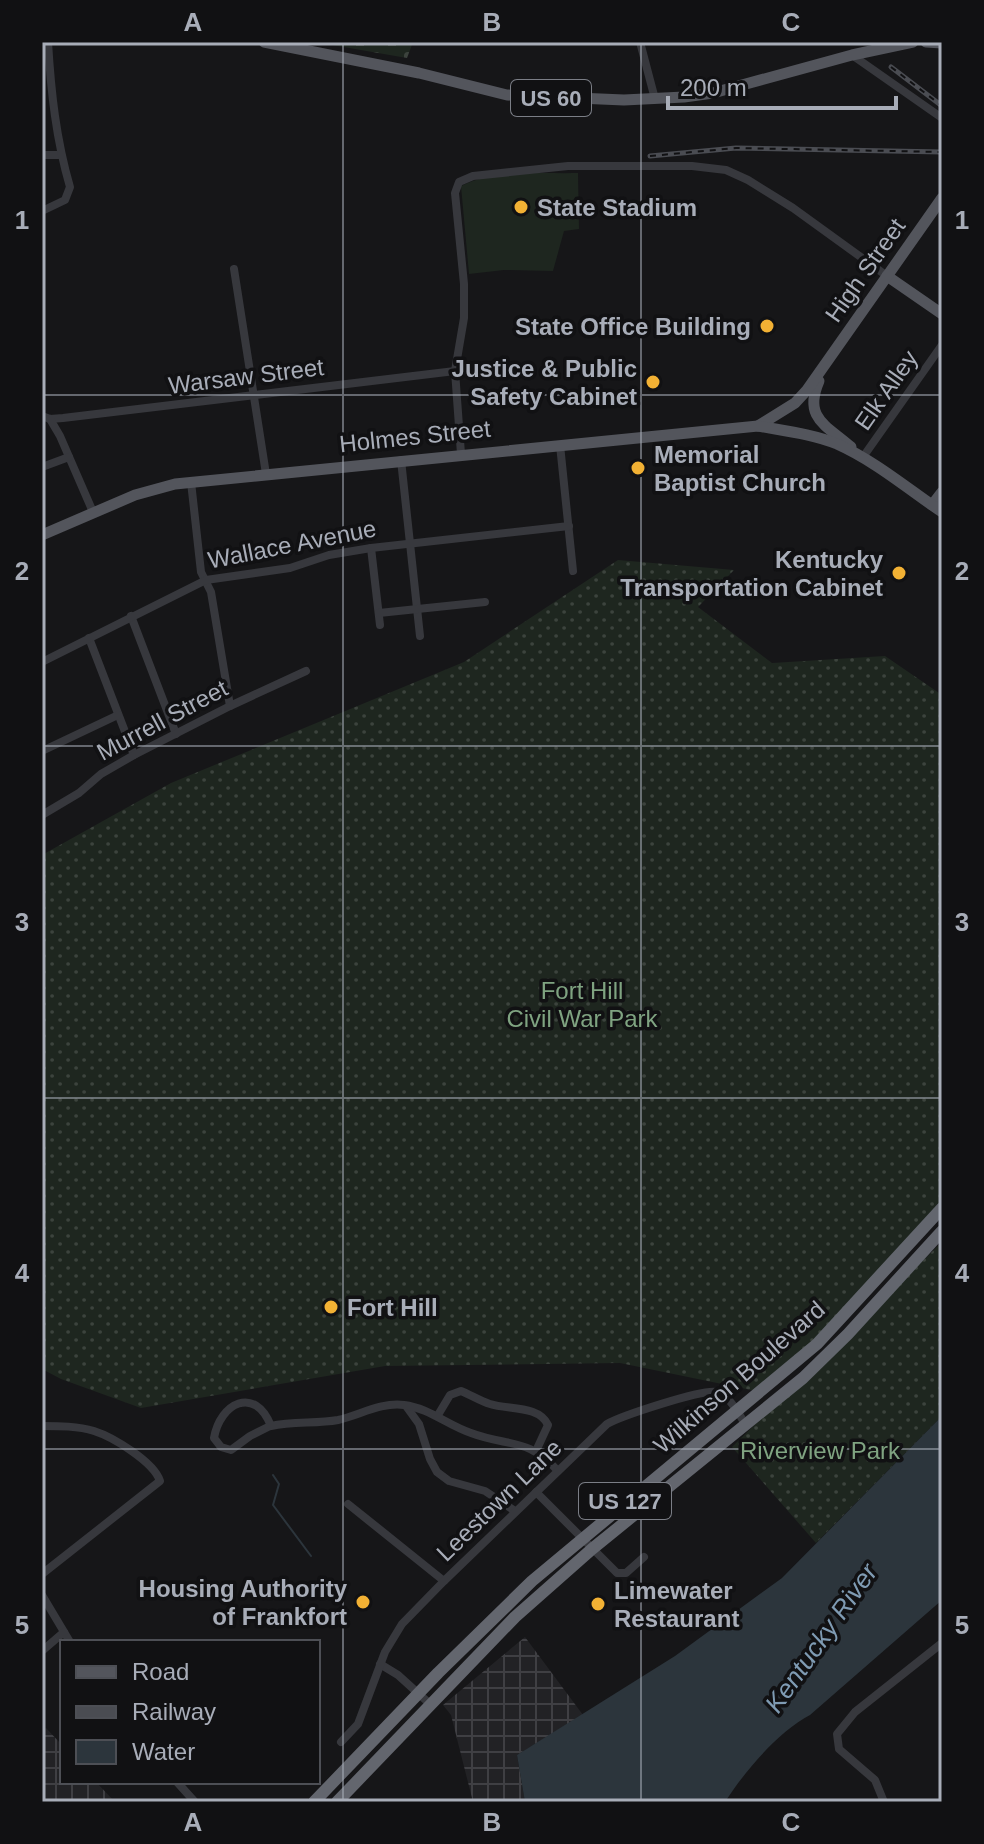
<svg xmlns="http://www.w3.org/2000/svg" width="984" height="1844" font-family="Arial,sans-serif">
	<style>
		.industrial { fill: url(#industrial-grid) }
		.grass { fill: url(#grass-dots) }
		.cemetery { fill: url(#cemetery-stones) }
		.garden { fill: #1e261f }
		.water { fill: #2c353c }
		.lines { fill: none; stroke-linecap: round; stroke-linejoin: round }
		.stream { stroke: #2c353c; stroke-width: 2 }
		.minor { stroke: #37383d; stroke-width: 8 }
		.major { stroke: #53555c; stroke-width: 11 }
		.highway { stroke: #63666e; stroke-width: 12 }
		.rail-casing { stroke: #4a4c52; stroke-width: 5 }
		.rail { stroke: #111113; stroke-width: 2; stroke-dasharray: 6; stroke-linecap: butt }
		.grid { fill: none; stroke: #a8adb8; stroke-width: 2; stroke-opacity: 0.55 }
		.poi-dot { fill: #f2b134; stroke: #111113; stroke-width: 3 }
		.labels { text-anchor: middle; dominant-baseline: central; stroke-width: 7; stroke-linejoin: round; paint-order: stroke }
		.shield { fill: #111113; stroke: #7b7e86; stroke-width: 2 }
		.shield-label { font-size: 22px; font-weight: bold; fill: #a8adb8 }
		.poi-label { font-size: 24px; font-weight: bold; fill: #a8adb8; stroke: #111113; text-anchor: start }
		.street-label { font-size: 24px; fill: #a8adb8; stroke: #111113 }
		.park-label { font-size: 24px; fill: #7fa381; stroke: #111113 }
		.water-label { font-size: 26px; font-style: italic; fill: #7f9bb3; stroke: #111113 }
		.neatline { fill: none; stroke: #a8adb8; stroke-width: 3 }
		.grid-label { font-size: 26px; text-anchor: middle; font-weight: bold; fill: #a8adb8 }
	</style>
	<defs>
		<pattern id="industrial-grid" width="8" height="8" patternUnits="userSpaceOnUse" patternTransform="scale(2)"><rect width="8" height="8" fill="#222225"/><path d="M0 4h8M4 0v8" fill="none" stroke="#3f3f43"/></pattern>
		<pattern id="grass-dots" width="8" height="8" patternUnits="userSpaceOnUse" patternTransform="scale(2)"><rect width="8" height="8" fill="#1e261f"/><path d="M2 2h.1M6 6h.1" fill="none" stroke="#3c433d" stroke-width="1.8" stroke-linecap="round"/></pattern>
		<pattern id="cemetery-stones" width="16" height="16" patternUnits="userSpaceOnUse" patternTransform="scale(2)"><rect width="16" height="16" fill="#1e261f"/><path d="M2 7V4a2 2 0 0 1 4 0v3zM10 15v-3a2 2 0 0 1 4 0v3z" fill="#3c433d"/></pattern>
	</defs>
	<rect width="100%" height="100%" fill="#161618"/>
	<g class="industrial">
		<polygon points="525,1637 583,1715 517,1755 525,1802 473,1802 451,1715 443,1705"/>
		<polygon points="46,1728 62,1745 62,1782 96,1782 115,1802 42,1802 42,1731"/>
	</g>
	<g class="grass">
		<polygon points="618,560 734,570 698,607 772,663 885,656 942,695 942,1202 840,1321 761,1392 620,1363 385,1366 141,1408 61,1379 42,1369 42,855 171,783 464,662"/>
		<polygon points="942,1242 942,1416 816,1543 732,1447"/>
	</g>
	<polygon class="cemetery" points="315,42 413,42 407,58"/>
	<path class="garden" d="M578,173l1,56 -15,2 -11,40 -49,-1 -35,4 -8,-88c33,-17 80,-12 117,-13z"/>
	<path class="water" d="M942,1416v184l-132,115c-32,17 -65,56 -85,87h-200l-8,-47 158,-99 107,-78z"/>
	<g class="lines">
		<polyline class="stream" points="273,1475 279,1484 273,1505 311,1556"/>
		<g class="minor">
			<polyline points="640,42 655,99"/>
			<polyline points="852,55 942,118"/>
			<polyline points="42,155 61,155"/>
			<path d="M42,211l23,-11 5,-13c-14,-48 -19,-95 -22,-145"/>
			<polyline points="234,269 266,474"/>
			<polyline points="42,416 50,419 63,418 455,371"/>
			<polyline points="50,419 60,436 93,512"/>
			<polyline points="560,445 573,571"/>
			<polyline points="461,454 455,371 464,318 464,284 455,193 459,182 473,176 568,166 692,166 726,170 748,180 793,208 887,276"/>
			<polyline points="863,457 942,345"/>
			<polyline points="401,460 420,636"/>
			<polyline points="42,467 69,457"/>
			<polyline points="191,482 201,572 211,592 230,706"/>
			<polyline points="371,548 380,625"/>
			<polyline points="379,613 485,602"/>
			<polyline points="131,616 176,734"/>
			<polyline points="89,638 134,755"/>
			<polyline points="42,662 206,580 290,568 329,555 371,548 569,526"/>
			<polyline points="42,751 118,715"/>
			<polyline points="42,815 79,793 101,774 134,755 230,706 306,671"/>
			<polyline points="406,1406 419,1424 430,1459 437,1472 449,1481 485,1491 515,1511"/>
			<path d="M438,1415l12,-20 11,-4c10,4 19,10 29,13 18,6 49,1 58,21l-12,26"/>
			<path d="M42,1426c17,0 36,0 52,5 19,6 60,31 66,50l-118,93"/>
			<path d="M271,1426c-16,-41 -51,-23 -57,12l7,9 10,3 19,-14 20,-10h1c22,-5 45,-2 67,-6 22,-5 43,-18 66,-15 25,3 43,20 67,28 37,14 57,4 87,38"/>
			<polyline points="536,1492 617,1573 626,1573 644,1557"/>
			<polyline points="348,1504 444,1581"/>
			<polyline points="42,1595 70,1642"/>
			<polyline points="42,1651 64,1632"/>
			<polyline points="380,1664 398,1675 430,1704"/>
			<path d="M341,1742l17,-18 27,-72 17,-28 42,-43 163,-157c14,-8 95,-35 109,-32 14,3 23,23 30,33"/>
			<polyline points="177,1782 195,1802"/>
			<polyline points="884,1802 875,1780 839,1749 837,1734 855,1712 942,1643"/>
		</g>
		<g class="major">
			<polyline points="264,42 419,73 507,95 624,100 684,97 713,93 852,55 913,42"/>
			<polyline points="926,42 942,43"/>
			<polyline points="887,276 942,314"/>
			<path d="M819,381c-16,37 7,44 32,66"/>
			<polyline points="758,426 795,403 807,390 942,198"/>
			<polyline points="932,505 942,492"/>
			<path d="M42,535l93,-40 40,-11 583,-58c27,5 54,8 79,18 38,17 71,45 105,68"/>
		</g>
		<g class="highway">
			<polyline points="314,1802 438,1673 532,1581 817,1344 942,1208"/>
			<polyline points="337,1802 515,1617 592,1549 803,1378 848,1334 942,1231"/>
		</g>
		<g class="rail-casing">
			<g id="rail">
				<polyline points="891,67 942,106"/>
				<polyline points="650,156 736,148 942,152"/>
			</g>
		</g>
		<use href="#rail" class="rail"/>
	</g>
	<path class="grid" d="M343,42v1760M641,42v1760M42,395h900M42,746h900M42,1098h900M42,1449h900"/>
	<g class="poi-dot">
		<circle cx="521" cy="207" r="8"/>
		<circle cx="767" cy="326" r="8"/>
		<circle cx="653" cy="382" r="8"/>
		<circle cx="638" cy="468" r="8"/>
		<circle cx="899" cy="573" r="8"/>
		<circle cx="331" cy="1307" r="8"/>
		<circle cx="363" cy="1602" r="8"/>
		<circle cx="598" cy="1604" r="8"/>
	</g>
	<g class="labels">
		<g class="shield">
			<rect x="511" y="80" width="80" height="36" rx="6"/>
			<rect x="579" y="1483" width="92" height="36" rx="6"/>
		</g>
		<g class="shield-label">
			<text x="551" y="98">US 60</text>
			<text x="625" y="1501">US 127</text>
		</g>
		<g class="poi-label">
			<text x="537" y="207">State Stadium</text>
			<text x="751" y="326" text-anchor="end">State Office Building</text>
			<text x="637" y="368" text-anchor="end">Justice &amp; Public<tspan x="637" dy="28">Safety Cabinet</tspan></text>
			<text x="654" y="454">Memorial<tspan x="654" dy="28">Baptist Church</tspan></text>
			<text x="883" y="559" text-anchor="end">Kentucky<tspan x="883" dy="28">Transportation Cabinet</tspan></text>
			<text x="347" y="1307">Fort Hill</text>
			<text x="347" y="1588" text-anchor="end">Housing Authority<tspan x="347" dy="28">of Frankfort</tspan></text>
			<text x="614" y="1590">Limewater<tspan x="614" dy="28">Restaurant</tspan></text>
		</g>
		<g class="street-label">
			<text transform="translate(865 270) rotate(-55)">High Street</text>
			<text transform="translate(246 376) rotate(-7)">Warsaw Street</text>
			<text transform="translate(886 390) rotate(-55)">Elk Alley</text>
			<text transform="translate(415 436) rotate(-6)">Holmes Street</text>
			<text transform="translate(292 544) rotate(-11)">Wallace Avenue</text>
			<text transform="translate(162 720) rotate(-28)">Murrell Street</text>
			<text transform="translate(739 1377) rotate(-41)">Wilkinson Boulevard</text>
			<text transform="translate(499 1500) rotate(-44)">Leestown Lane</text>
		</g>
		<g class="park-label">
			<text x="582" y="990">Fort Hill<tspan x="582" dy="28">Civil War Park</tspan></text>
			<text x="820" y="1450">Riverview Park</text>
		</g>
		<g class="water-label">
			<text transform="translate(821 1638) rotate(-55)">Kentucky River</text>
		</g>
	</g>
	<rect width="984" height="1844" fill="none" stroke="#111113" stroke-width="88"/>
	<rect x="60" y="1640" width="260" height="144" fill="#111113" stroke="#4d4f55" stroke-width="2"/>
	<rect x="76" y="1666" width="40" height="12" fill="#53555c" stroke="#4d4f55" stroke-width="2"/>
	<text x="132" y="1680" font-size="24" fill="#a8adb8">Road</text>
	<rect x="76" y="1706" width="40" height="12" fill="#4a4c52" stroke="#4d4f55" stroke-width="2"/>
	<text x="132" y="1720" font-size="24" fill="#a8adb8">Railway</text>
	<rect x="76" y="1740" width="40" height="24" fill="#2c353c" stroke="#4d4f55" stroke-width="2"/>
	<text x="132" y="1760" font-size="24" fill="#a8adb8">Water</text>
	<path d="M668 96v12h228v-12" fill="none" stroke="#a8adb8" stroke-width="4"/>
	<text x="680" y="96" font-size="24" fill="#a8adb8" stroke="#111113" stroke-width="6" paint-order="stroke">200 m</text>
	<rect x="44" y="44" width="896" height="1756" class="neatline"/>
	<g class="grid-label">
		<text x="193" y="31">A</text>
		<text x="492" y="31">B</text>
		<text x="791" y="31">C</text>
		<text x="22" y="229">1</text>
		<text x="962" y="229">1</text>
		<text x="22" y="580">2</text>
		<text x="962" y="580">2</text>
		<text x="22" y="931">3</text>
		<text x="962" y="931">3</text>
		<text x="22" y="1282">4</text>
		<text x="962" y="1282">4</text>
		<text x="22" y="1634">5</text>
		<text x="962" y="1634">5</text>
		<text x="193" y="1831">A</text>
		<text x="492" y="1831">B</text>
		<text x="791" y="1831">C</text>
	</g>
</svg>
